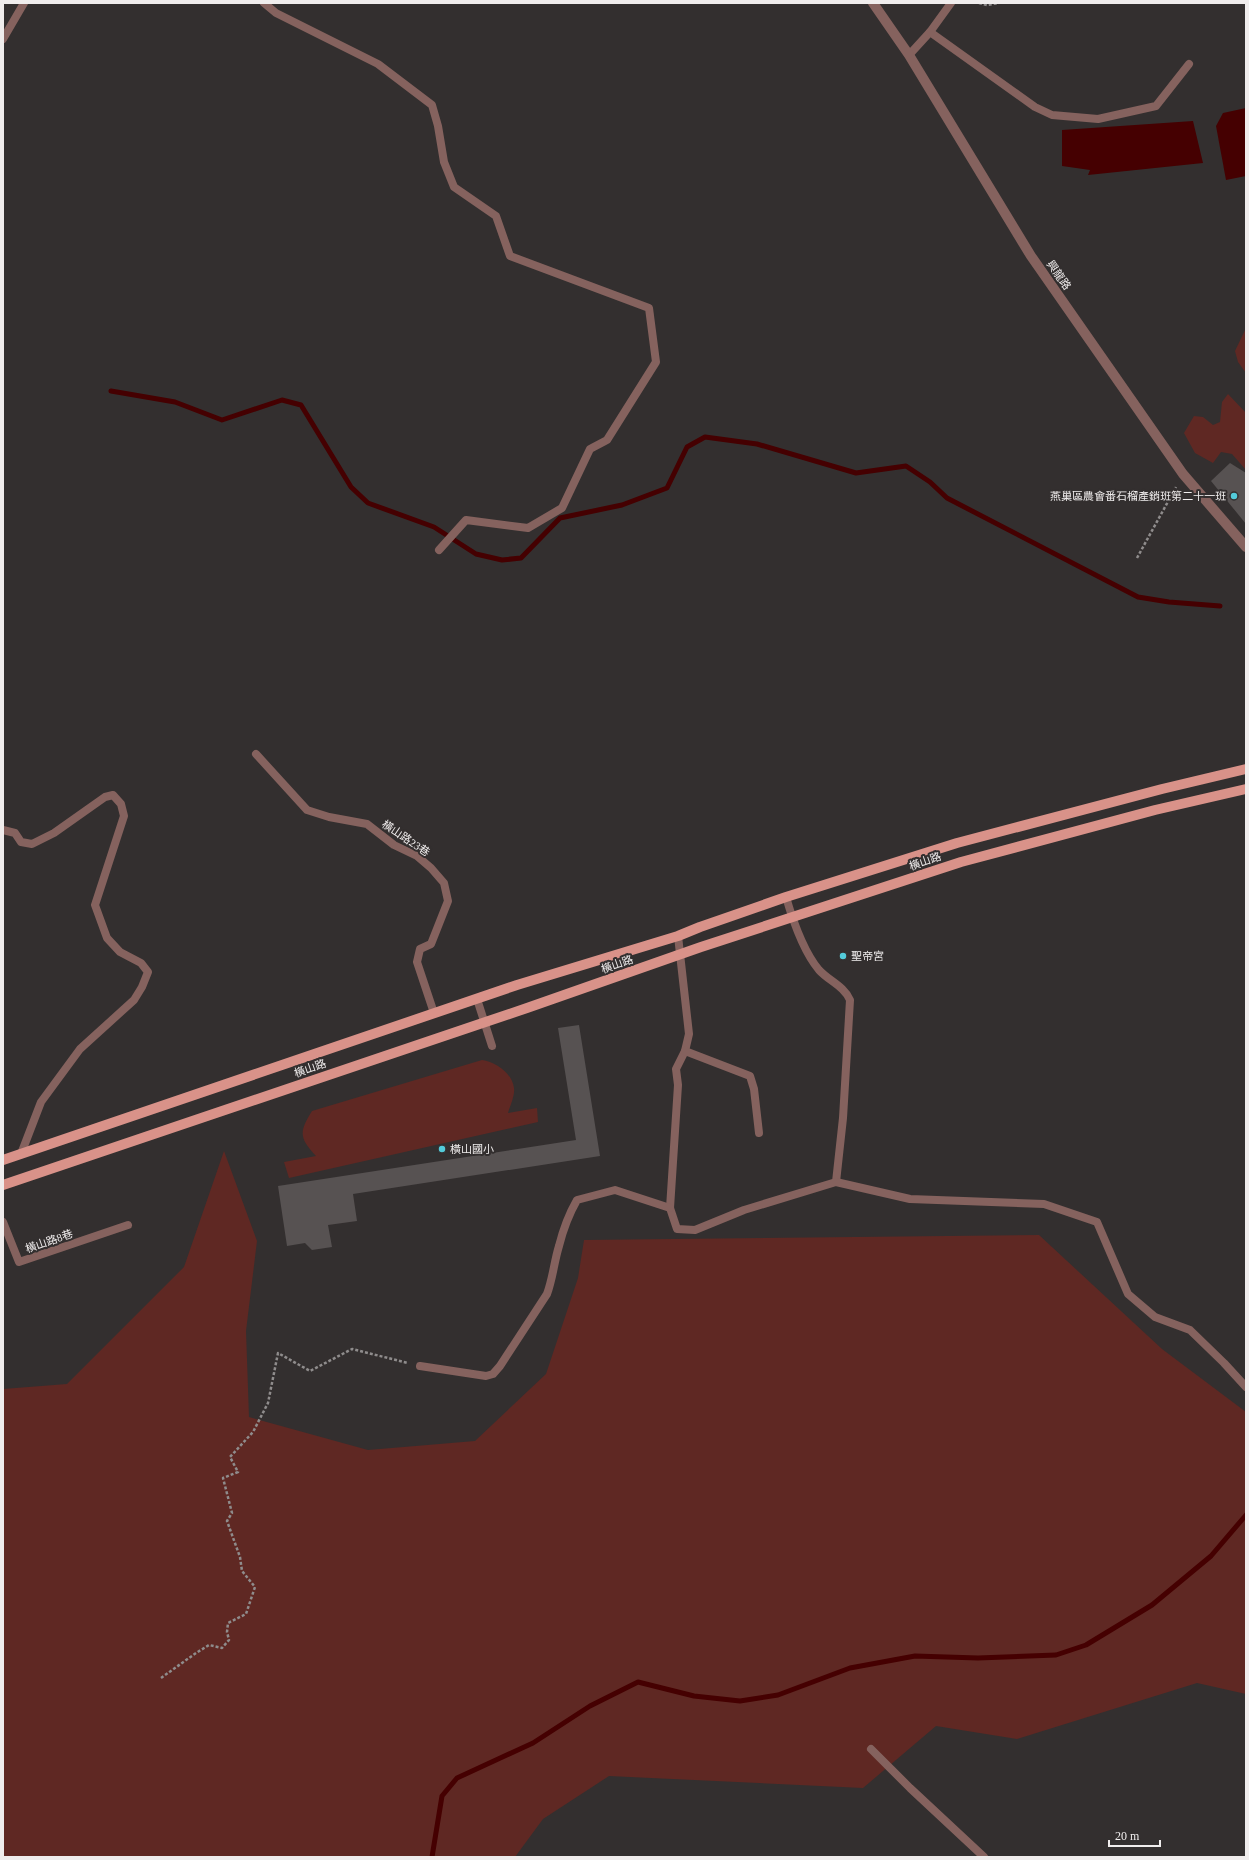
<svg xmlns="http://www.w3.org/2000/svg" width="1249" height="1860" font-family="'Times New Roman','Noto Sans TC',serif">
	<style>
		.green { fill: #5f2823 }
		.water { fill: #450001 }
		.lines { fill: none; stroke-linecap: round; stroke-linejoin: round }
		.stream { stroke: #450001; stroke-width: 5 }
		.building { fill: #575252 }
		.path { stroke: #8f8c8c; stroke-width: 2.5; stroke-dasharray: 3 2; stroke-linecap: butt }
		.service { stroke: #85625e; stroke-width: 8 }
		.tertiary { stroke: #85625e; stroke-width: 10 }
		.primary { stroke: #d99289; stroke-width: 10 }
		.poi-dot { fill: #53cbda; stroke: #332f2f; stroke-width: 1.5 }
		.labels { text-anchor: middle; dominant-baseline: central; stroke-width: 4; stroke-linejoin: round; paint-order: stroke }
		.street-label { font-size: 11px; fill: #f0eded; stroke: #332f2f }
		.poi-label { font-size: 11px; fill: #f0eded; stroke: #332f2f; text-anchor: start }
	</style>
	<rect width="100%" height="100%" fill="#332f2f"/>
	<g class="green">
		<polygon points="1246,328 1246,373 1238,362 1235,351"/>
		<polygon points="1228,394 1246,413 1246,470 1232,454 1221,452 1213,463 1195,453 1184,433 1194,416 1203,417 1213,425 1220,422 1222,402"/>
		<path d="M482,1060c14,2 30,13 32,28 1,8 -4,18 -6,25l29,-5 1,14 -249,56 -5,-16 32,-6c-17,-18 -17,-24 -4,-45z"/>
		<polygon points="224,1151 257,1241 246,1331 249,1417 368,1450 475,1441 546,1374 578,1278 584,1240 1039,1235 1162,1349 1246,1412 1246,1694 1197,1683 1017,1739 936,1726 863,1788 609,1776 543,1819 515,1857 3,1857 3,1389 67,1384 184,1267"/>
	</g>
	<g class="water">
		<polygon points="1246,108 1246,176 1226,180 1216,126 1223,113"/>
		<polygon points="1193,121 1203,163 1088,175 1090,170 1062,166 1062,130"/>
	</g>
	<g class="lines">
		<g class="stream">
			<polyline points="111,391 175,402 222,420 282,400 301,405 351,487 368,503 434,527 476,554 502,560 521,558 560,518 622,505 667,488 687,447 705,437 757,444 856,473 906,466 930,482 947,498 1138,597 1169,602 1220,606"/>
			<polyline points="432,1857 442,1796 457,1778 533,1743 590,1706 638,1682 694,1696 740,1701 778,1695 850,1668 915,1656 978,1658 1056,1655 1086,1645 1152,1605 1211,1556 1246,1515"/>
		</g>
	</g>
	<g class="building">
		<polygon points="1230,463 1246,473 1246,524 1211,481"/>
		<polygon points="579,1025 600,1156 353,1194 357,1221 328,1225 332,1247 312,1250 305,1243 287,1246 278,1186 576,1140 558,1028"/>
	</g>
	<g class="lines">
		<g class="path">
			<polyline points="979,3 987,5 999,3"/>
			<polyline points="1137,558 1176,487"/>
			<polyline points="161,1678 196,1653 209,1645 222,1648 229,1640 227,1632 228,1623 246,1614 255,1587 242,1571 240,1557 227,1521 232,1513 223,1478 238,1472 230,1457 253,1432 268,1403 278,1353 310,1371 352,1349 408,1363"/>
		</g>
		<g class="service">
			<polyline points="264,3 276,13 378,64 432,105 438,126 444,162 454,187 496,216 510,256 649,308 656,362 607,440 590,449 562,508 528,528 466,520 439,550"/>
			<polyline points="930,32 1035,107 1052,115 1098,119 1156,106 1189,64"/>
			<polyline points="3,39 24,3"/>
			<polyline points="909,55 930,32 951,3"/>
			<polyline points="256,754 307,810 329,817 367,824 394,845 417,856 431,868 444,883 448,901 431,944 420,949 417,962 434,1013"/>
			<polyline points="3,830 15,833 21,842 32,844 54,833 105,797 113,795 121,804 124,816 95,905 107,938 120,952 141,963 148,972 142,987 134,1000 80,1049 41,1102 21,1154"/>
			<path d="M786,897c7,24 17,54 33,73 10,11 25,16 31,30l-7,118 -7,64"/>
			<polyline points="678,936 689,1034 685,1051 676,1069 678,1085 670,1208 677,1229 695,1230 744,1210 836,1182 910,1199 1044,1204 1097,1222 1128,1294 1155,1317 1190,1330 1224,1363 1246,1387"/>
			<polyline points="477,999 492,1046"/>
			<polyline points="685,1051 750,1076 754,1089 759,1133"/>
			<polyline points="3,1222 19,1262 128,1225"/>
			<path d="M420,1366l66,10 7,-2 7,-8 47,-72c6,-16 7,-32 12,-48 4,-16 10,-32 18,-46l38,-10 55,18"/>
			<polyline points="871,1749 910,1788 984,1857"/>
		</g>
		<polyline class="tertiary" points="873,3 909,55 1031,256 1183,474 1246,547"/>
		<g class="primary">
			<polyline points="3,1160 517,985 678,936 700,927 786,897 957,843 1162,789 1246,769"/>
			<polyline points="3,1185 527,1008 701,947 961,862 1155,810 1246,789"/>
		</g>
	</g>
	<g class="poi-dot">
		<circle cx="1234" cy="496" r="4"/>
		<circle cx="843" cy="956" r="4"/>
		<circle cx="442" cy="1149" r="4"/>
	</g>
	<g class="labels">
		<g class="street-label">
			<text transform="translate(1059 275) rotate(55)">興龍路</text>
			<text transform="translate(406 838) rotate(34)">橫山路23巷</text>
			<text transform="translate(925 861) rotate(-19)">橫山路</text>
			<text transform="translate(617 964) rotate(-19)">橫山路</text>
			<text transform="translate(310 1068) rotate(-19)">橫山路</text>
			<text transform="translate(49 1241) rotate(-19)">橫山路8巷</text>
		</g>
		<g class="poi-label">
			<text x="1226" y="496" text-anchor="end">燕巢區農會番石榴產銷班第二十一班</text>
			<text x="851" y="956">聖帝宮</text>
			<text x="450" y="1149">橫山國小</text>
		</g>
	</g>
	<rect width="1249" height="1860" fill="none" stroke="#f0eded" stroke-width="8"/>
	<path d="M1109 1840v6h51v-6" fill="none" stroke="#f0eded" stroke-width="2"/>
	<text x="1115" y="1840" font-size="12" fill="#f0eded" stroke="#332f2f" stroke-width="3" paint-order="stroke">20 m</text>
</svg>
